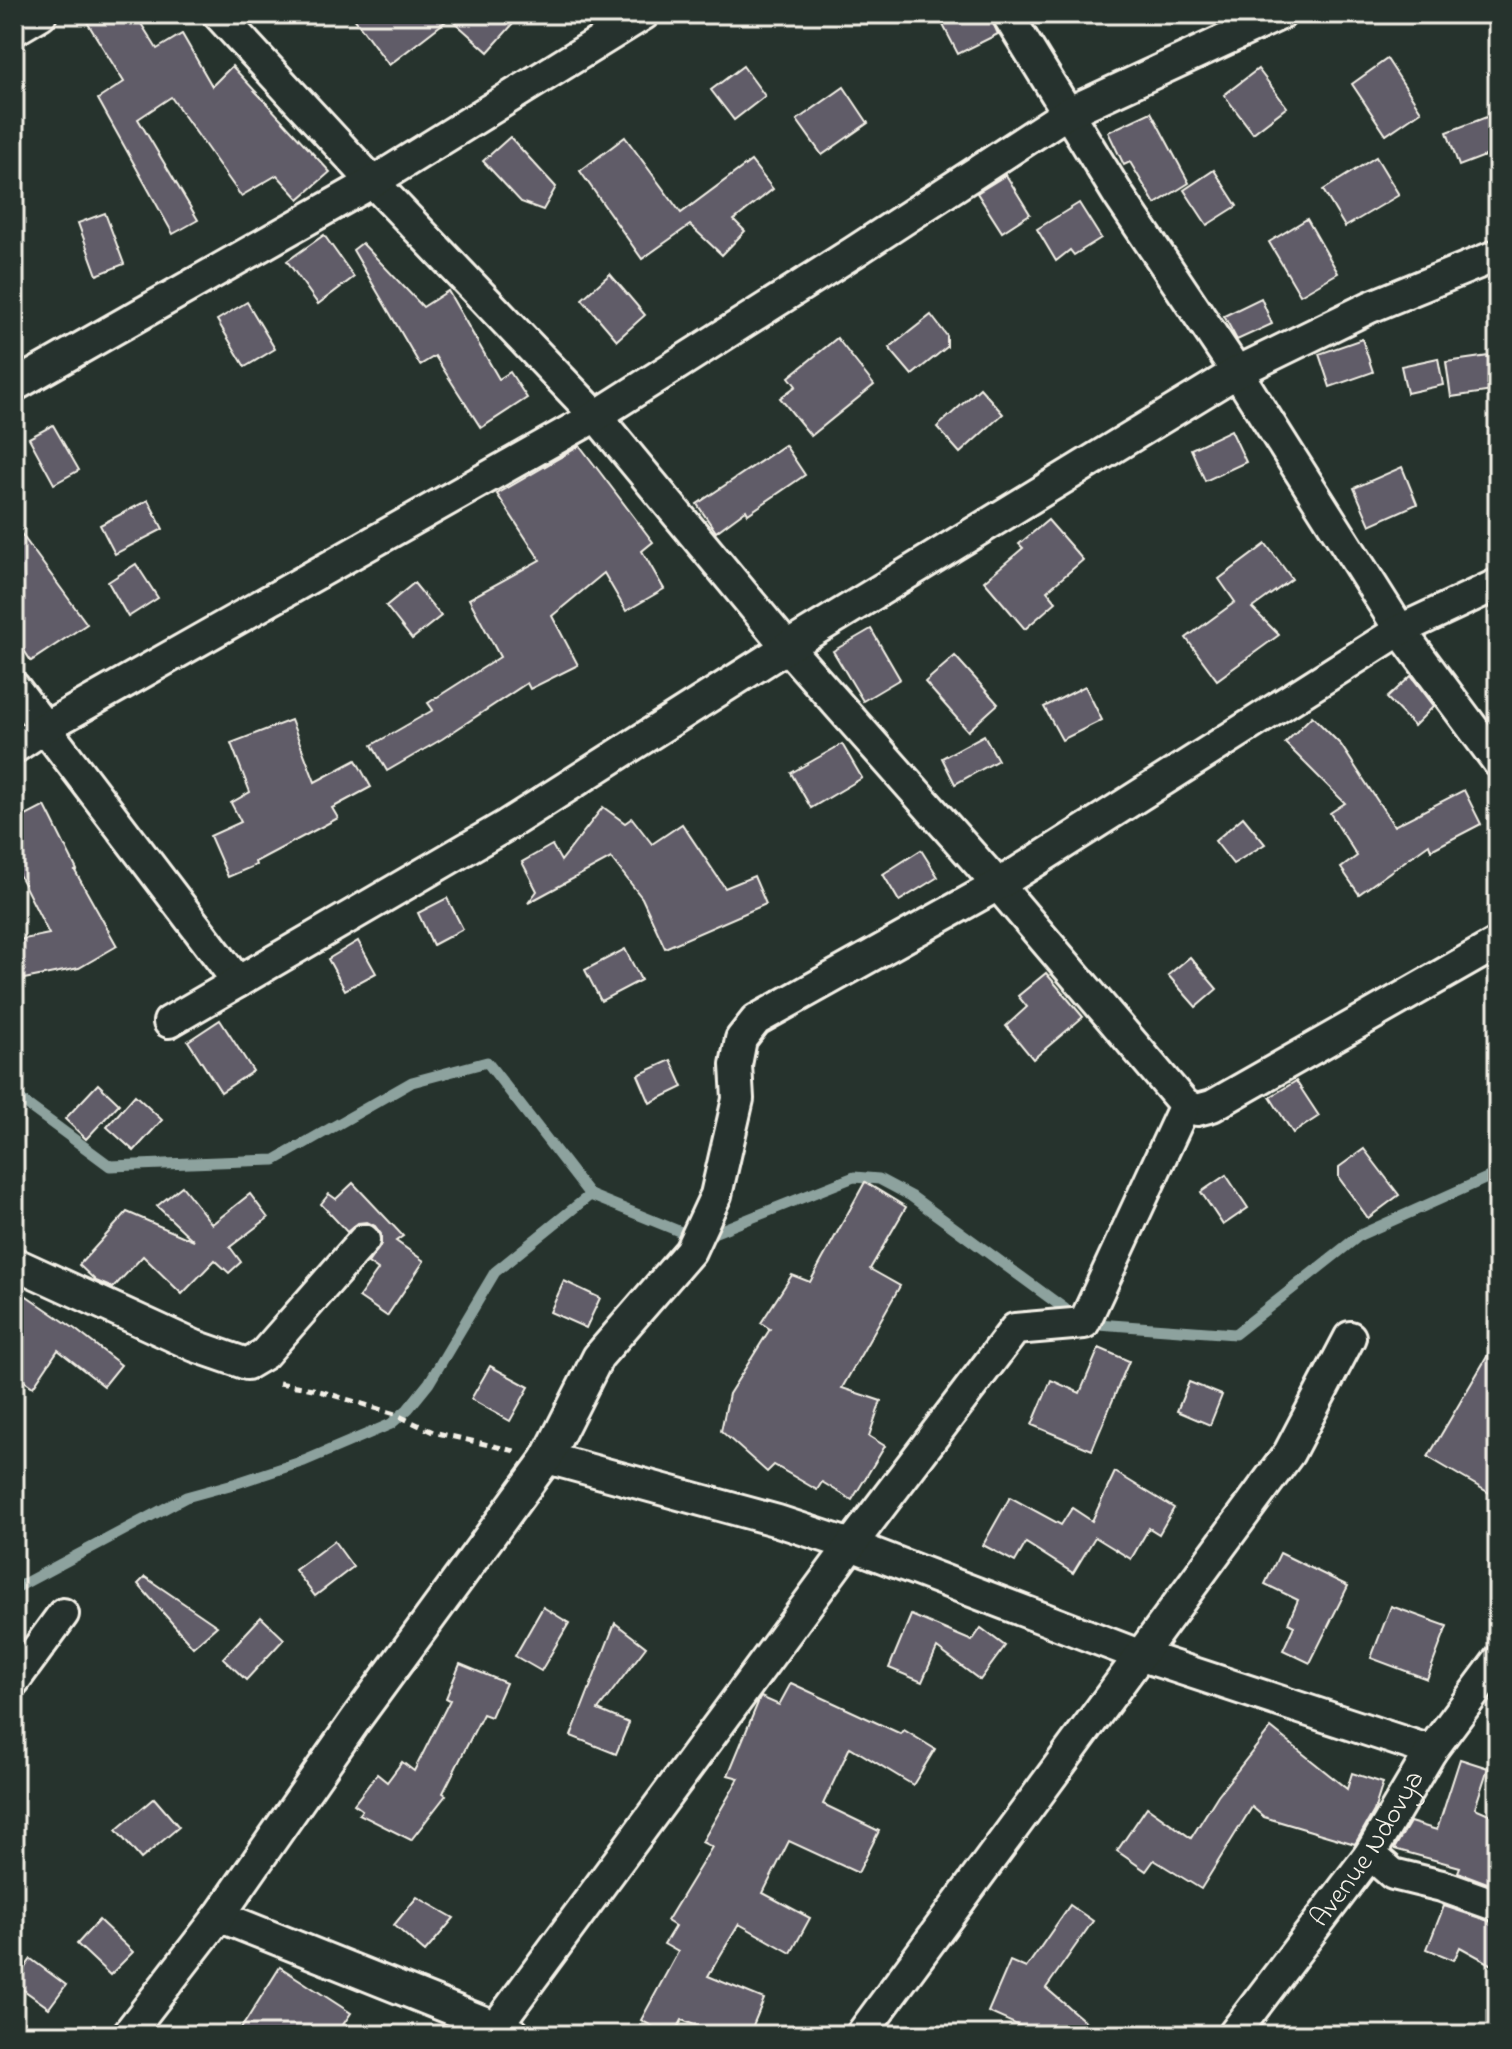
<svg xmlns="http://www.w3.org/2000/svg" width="1512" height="2049" font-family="'Indie Flower',sans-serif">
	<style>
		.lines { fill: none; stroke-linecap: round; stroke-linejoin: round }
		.stream { stroke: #8da29e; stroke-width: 11 }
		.building { fill: #605c67; stroke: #f4f1e8; stroke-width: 2 }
		.street-casing { stroke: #f4f1e8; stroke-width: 36 }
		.path { stroke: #f4f1e8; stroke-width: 5; stroke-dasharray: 8 6; stroke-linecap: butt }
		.street { stroke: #26332d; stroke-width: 30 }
		.labels { text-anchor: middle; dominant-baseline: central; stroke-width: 6; stroke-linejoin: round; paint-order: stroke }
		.street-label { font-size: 28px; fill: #f4f1e8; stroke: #26332d }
	</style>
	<rect width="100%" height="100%" fill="#26332d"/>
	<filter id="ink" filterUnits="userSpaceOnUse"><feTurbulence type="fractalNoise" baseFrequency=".0125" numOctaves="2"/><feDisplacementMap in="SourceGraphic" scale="16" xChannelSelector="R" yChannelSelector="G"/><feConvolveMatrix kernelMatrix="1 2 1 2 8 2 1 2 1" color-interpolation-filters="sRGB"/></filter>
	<g filter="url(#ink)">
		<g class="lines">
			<g class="stream">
				<polyline points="14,1095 110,1166 275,1160 412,1082 487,1062 590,1195 686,1234"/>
				<polyline points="711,1234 854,1177 879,1179 911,1196 1084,1323 1235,1334 1360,1235 1498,1173"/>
				<polyline points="14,1589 186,1497 237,1483 304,1461 391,1424 408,1409 429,1383 495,1272 590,1195"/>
			</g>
		</g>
		<g class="building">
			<polygon points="82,14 135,14 157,49 182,34 212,86 232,66 330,172 299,199 277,175 241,196 171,97 138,119 198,220 173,234 98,99 124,82"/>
			<polygon points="351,14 522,14 488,52 450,18 389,65"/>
			<polygon points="964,14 989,14 998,34 958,54 943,25"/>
			<polygon points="1387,59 1421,111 1386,135 1352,84"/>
			<polygon points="743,66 765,96 734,120 711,90"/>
			<polygon points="1258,69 1287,107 1253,133 1224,95"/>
			<polygon points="844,87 868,123 822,155 797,120"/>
			<polygon points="1151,112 1189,183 1155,204 1130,162 1124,165 1108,132"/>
			<polygon points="1489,116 1498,141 1498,151 1459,166 1447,132"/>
			<polygon points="510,137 556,187 543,210 521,202 483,161"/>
			<polygon points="625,137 681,213 751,161 773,189 734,220 745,231 722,255 690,225 642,259 580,171"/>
			<polygon points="1376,157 1399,195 1345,227 1323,190"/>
			<polygon points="1214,170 1237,206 1207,225 1184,190"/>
			<polygon points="1006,175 1030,214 1002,232 977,193"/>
			<polygon points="1079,203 1101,238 1074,255 1070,250 1056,261 1037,229"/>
			<polygon points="105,213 124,264 97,275 78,223"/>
			<polygon points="1307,219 1338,273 1300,295 1269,242"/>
			<polygon points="324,235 354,277 318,304 287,261"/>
			<polygon points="362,243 423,307 448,291 499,379 510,372 527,398 481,428 435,356 420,365 353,250"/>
			<polygon points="610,274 645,315 617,340 582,299"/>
			<polygon points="1261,298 1272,324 1237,340 1224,316"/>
			<polygon points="247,302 275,349 245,367 217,320"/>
			<polygon points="931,315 947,336 947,347 912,375 889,348"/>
			<polygon points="837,338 874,385 811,436 780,398 796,386 789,377"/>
			<polygon points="1362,339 1373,372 1330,387 1319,354"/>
			<polygon points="1489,356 1493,391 1451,397 1446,362"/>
			<polygon points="1438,358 1443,385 1407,393 1401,366"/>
			<polygon points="980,388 1003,414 960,453 937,427"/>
			<polygon points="53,425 79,470 54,484 29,438"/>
			<polygon points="1231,430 1246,462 1205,481 1191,449"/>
			<polygon points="785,445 805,475 748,514 746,510 716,532 697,504"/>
			<polygon points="580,446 653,542 642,551 664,589 626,611 604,573 552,616 578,665 530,689 527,683 442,739 387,771 372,745 433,710 428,703 500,657 469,599 540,560 497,494"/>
			<polygon points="1402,467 1417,504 1370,525 1354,488"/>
			<polygon points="148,500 163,529 115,554 100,525"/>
			<polygon points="1048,520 1083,560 1047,591 1056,602 1025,629 984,581 1023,548 1019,544"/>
			<polygon points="14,524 87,624 31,661 14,635"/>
			<polygon points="1266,544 1292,579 1252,608 1279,635 1217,680 1186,638 1235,602 1219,579"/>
			<polygon points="136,564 158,598 128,617 108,582"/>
			<polygon points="414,583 441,616 412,639 386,606"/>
			<polygon points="871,629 900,679 863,701 833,651"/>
			<polygon points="955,656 998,704 968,731 925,682"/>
			<polygon points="1411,676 1434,706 1414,726 1387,698"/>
			<polygon points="1085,686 1102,720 1062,740 1044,707"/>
			<polygon points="1312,716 1341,745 1394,826 1464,790 1481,824 1431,850 1429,844 1359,894 1341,868 1357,856 1330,813 1345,803 1285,743"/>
			<polygon points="291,720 315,782 356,760 371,787 332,808 338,818 255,862 256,865 228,877 210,836 241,822 231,803 250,792 231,743"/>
			<polygon points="984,735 998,760 955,784 942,758"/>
			<polygon points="842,744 862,778 811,808 791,773"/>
			<polygon points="45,806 77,870 75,871 117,946 79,968 14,981 14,941 49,934 14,865 14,822"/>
			<polygon points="603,807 625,823 632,818 652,844 682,824 725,888 754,876 766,904 665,948 642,898 611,858 528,903 537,891 522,862 552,845 561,861"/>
			<polygon points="1243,817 1265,844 1233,864 1215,841"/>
			<polygon points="921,850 938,877 899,901 883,874"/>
			<polygon points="447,898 463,929 433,945 418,913"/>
			<polygon points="358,941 376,973 345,990 328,959"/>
			<polygon points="625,949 641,980 601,1001 585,970"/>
			<polygon points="1190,957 1217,989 1196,1007 1168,975"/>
			<polygon points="1046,973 1083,1017 1033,1059 1006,1026 1027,1007 1018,996"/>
			<polygon points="220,1020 253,1071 221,1092 188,1041"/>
			<polygon points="671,1060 683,1087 650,1103 638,1075"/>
			<polygon points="1296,1081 1319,1116 1293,1133 1270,1097"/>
			<polygon points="98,1084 119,1104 86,1139 65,1119"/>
			<polygon points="135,1095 162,1120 134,1151 107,1127"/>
			<polygon points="1364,1149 1399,1195 1368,1218 1339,1178 1339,1167"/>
			<polygon points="1226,1175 1248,1208 1223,1225 1201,1192"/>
			<polygon points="865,1182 906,1207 870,1269 900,1286 842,1388 881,1401 869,1436 885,1446 852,1500 822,1482 817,1490 774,1465 767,1472 721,1431 729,1394 770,1329 761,1323 792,1275 810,1282"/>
			<polygon points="353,1183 403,1236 396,1241 424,1261 387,1316 359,1297 378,1270 368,1263 381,1244 381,1234 375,1226 367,1222 358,1223 347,1232 321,1204 329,1194 336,1199"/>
			<polygon points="182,1186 212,1224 250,1194 268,1218 230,1247 241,1262 229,1273 215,1260 182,1294 143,1256 113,1288 96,1281 79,1265 127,1212 194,1241 157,1206"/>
			<polygon points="564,1281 600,1298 586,1328 550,1312"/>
			<polygon points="18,1290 75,1329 121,1365 104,1386 58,1350 33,1387 14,1374 14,1321 17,1317 14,1315 14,1295"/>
			<polygon points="1498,1338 1498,1498 1428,1457"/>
			<polygon points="1099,1348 1129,1361 1092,1450 1032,1425 1051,1380 1080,1393"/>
			<polygon points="490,1366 529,1387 510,1421 471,1399"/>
			<polygon points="1189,1382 1222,1395 1210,1425 1177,1411"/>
			<polygon points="1115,1472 1174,1508 1159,1534 1149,1528 1131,1559 1095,1537 1073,1573 1026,1543 1015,1562 983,1545 1010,1497 1061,1525 1072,1508 1092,1521"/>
			<polygon points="334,1541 353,1567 315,1596 295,1570"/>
			<polygon points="1280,1553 1348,1586 1310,1663 1283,1650 1294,1626 1288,1623 1298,1600 1265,1584"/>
			<polygon points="145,1577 217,1626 193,1647 138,1584"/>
			<polygon points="1391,1606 1447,1626 1427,1679 1371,1658"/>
			<polygon points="543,1607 569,1623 541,1671 515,1656"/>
			<polygon points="911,1615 972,1641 981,1628 1005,1646 980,1680 937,1648 922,1682 889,1668"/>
			<polygon points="261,1617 284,1639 246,1680 223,1658"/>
			<polygon points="615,1623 646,1647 598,1710 629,1723 616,1754 571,1736"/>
			<polygon points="460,1664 506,1683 491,1717 483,1714 443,1793 446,1795 411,1840 359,1814 362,1810 354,1804 377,1774 387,1782 402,1762 414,1771 450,1700 446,1698"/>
			<polygon points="791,1683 901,1734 904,1730 935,1749 913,1785 850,1747 823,1804 879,1831 858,1873 789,1841 763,1893 810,1918 791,1953 739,1924 708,1976 764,1999 749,2035 719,2035 682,2020 674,2035 668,2035 641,2020 678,1952 664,1944 675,1926 667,1921 712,1847 702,1842 739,1778 728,1775 759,1700 761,1697 779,1705"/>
			<polygon points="1271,1728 1347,1789 1352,1773 1383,1783 1374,1811 1355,1844 1264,1817 1252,1807 1201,1889 1154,1860 1146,1871 1117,1851 1147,1807 1191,1838 1218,1795"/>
			<polygon points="1460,1759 1488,1768 1475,1808 1498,1818 1498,1887 1458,1872 1460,1867 1394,1849 1410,1822 1437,1830"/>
			<polygon points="154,1798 179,1827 141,1859 116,1830"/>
			<polygon points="417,1897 454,1918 425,1952 394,1925"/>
			<polygon points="1070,1905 1093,1921 1046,1988 1101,2035 1040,2035 988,2012 1010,1961 1026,1968"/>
			<polygon points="1444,1906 1498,1924 1498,1968 1460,1947 1454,1960 1427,1949"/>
			<polygon points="99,1920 133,1952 110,1975 77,1944"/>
			<polygon points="31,1959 66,1985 49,2008 14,1983"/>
			<polygon points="280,1967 351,2013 336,2035 237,2035"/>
		</g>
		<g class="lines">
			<g class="street-casing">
				<g id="street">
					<polyline points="218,14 373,182 596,416 787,647 998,885 1185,1105 1197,1110 1212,1106 1498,943"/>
					<polyline points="1007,14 1119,196 1237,372 1400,630 1498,762"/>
					<polyline points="14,30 41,14"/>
					<polyline points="14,386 373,182 644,14"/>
					<polyline points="14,687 238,982"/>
					<polyline points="14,748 44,728 596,416 854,252 1067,113 1281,14"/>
					<polyline points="169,1022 507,825 787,647 1237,372 1370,307 1498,255"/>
					<polyline points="14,1263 195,1346 247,1364 264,1354 364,1240"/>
					<polyline points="547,1458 778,1521 851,1545 1139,1655 1431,1751"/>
					<polyline points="14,1681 63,1614"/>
					<polyline points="1370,1854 1393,1874 1442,1886 1498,1906"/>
					<polyline points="219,1916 514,2034"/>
					<polyline points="127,2035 219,1916 356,1719 547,1458 598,1357 690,1251 716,1195 738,1099 736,1065 741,1039 756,1020 998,885 1400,630 1498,584"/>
					<polyline points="490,2035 851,1545 1015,1329 1084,1323 1185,1105"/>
					<polyline points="861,2035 1289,1453 1350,1337"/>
					<path id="s1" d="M1233,2035l137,-181 61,-103 67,-90"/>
				</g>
			</g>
			<polyline class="path" points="279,1383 313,1389 395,1414 433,1432 515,1451"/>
			<use href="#street" class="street"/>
		</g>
	</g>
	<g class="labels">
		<g class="street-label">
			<text stroke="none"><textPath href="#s1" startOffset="230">Avenue Ndovya</textPath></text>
		</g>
	</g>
	<rect width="1512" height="2049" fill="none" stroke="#26332d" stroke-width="48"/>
	<rect x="24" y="24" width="1464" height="2001" fill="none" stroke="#f4f1e8" stroke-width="3" filter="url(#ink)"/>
</svg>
